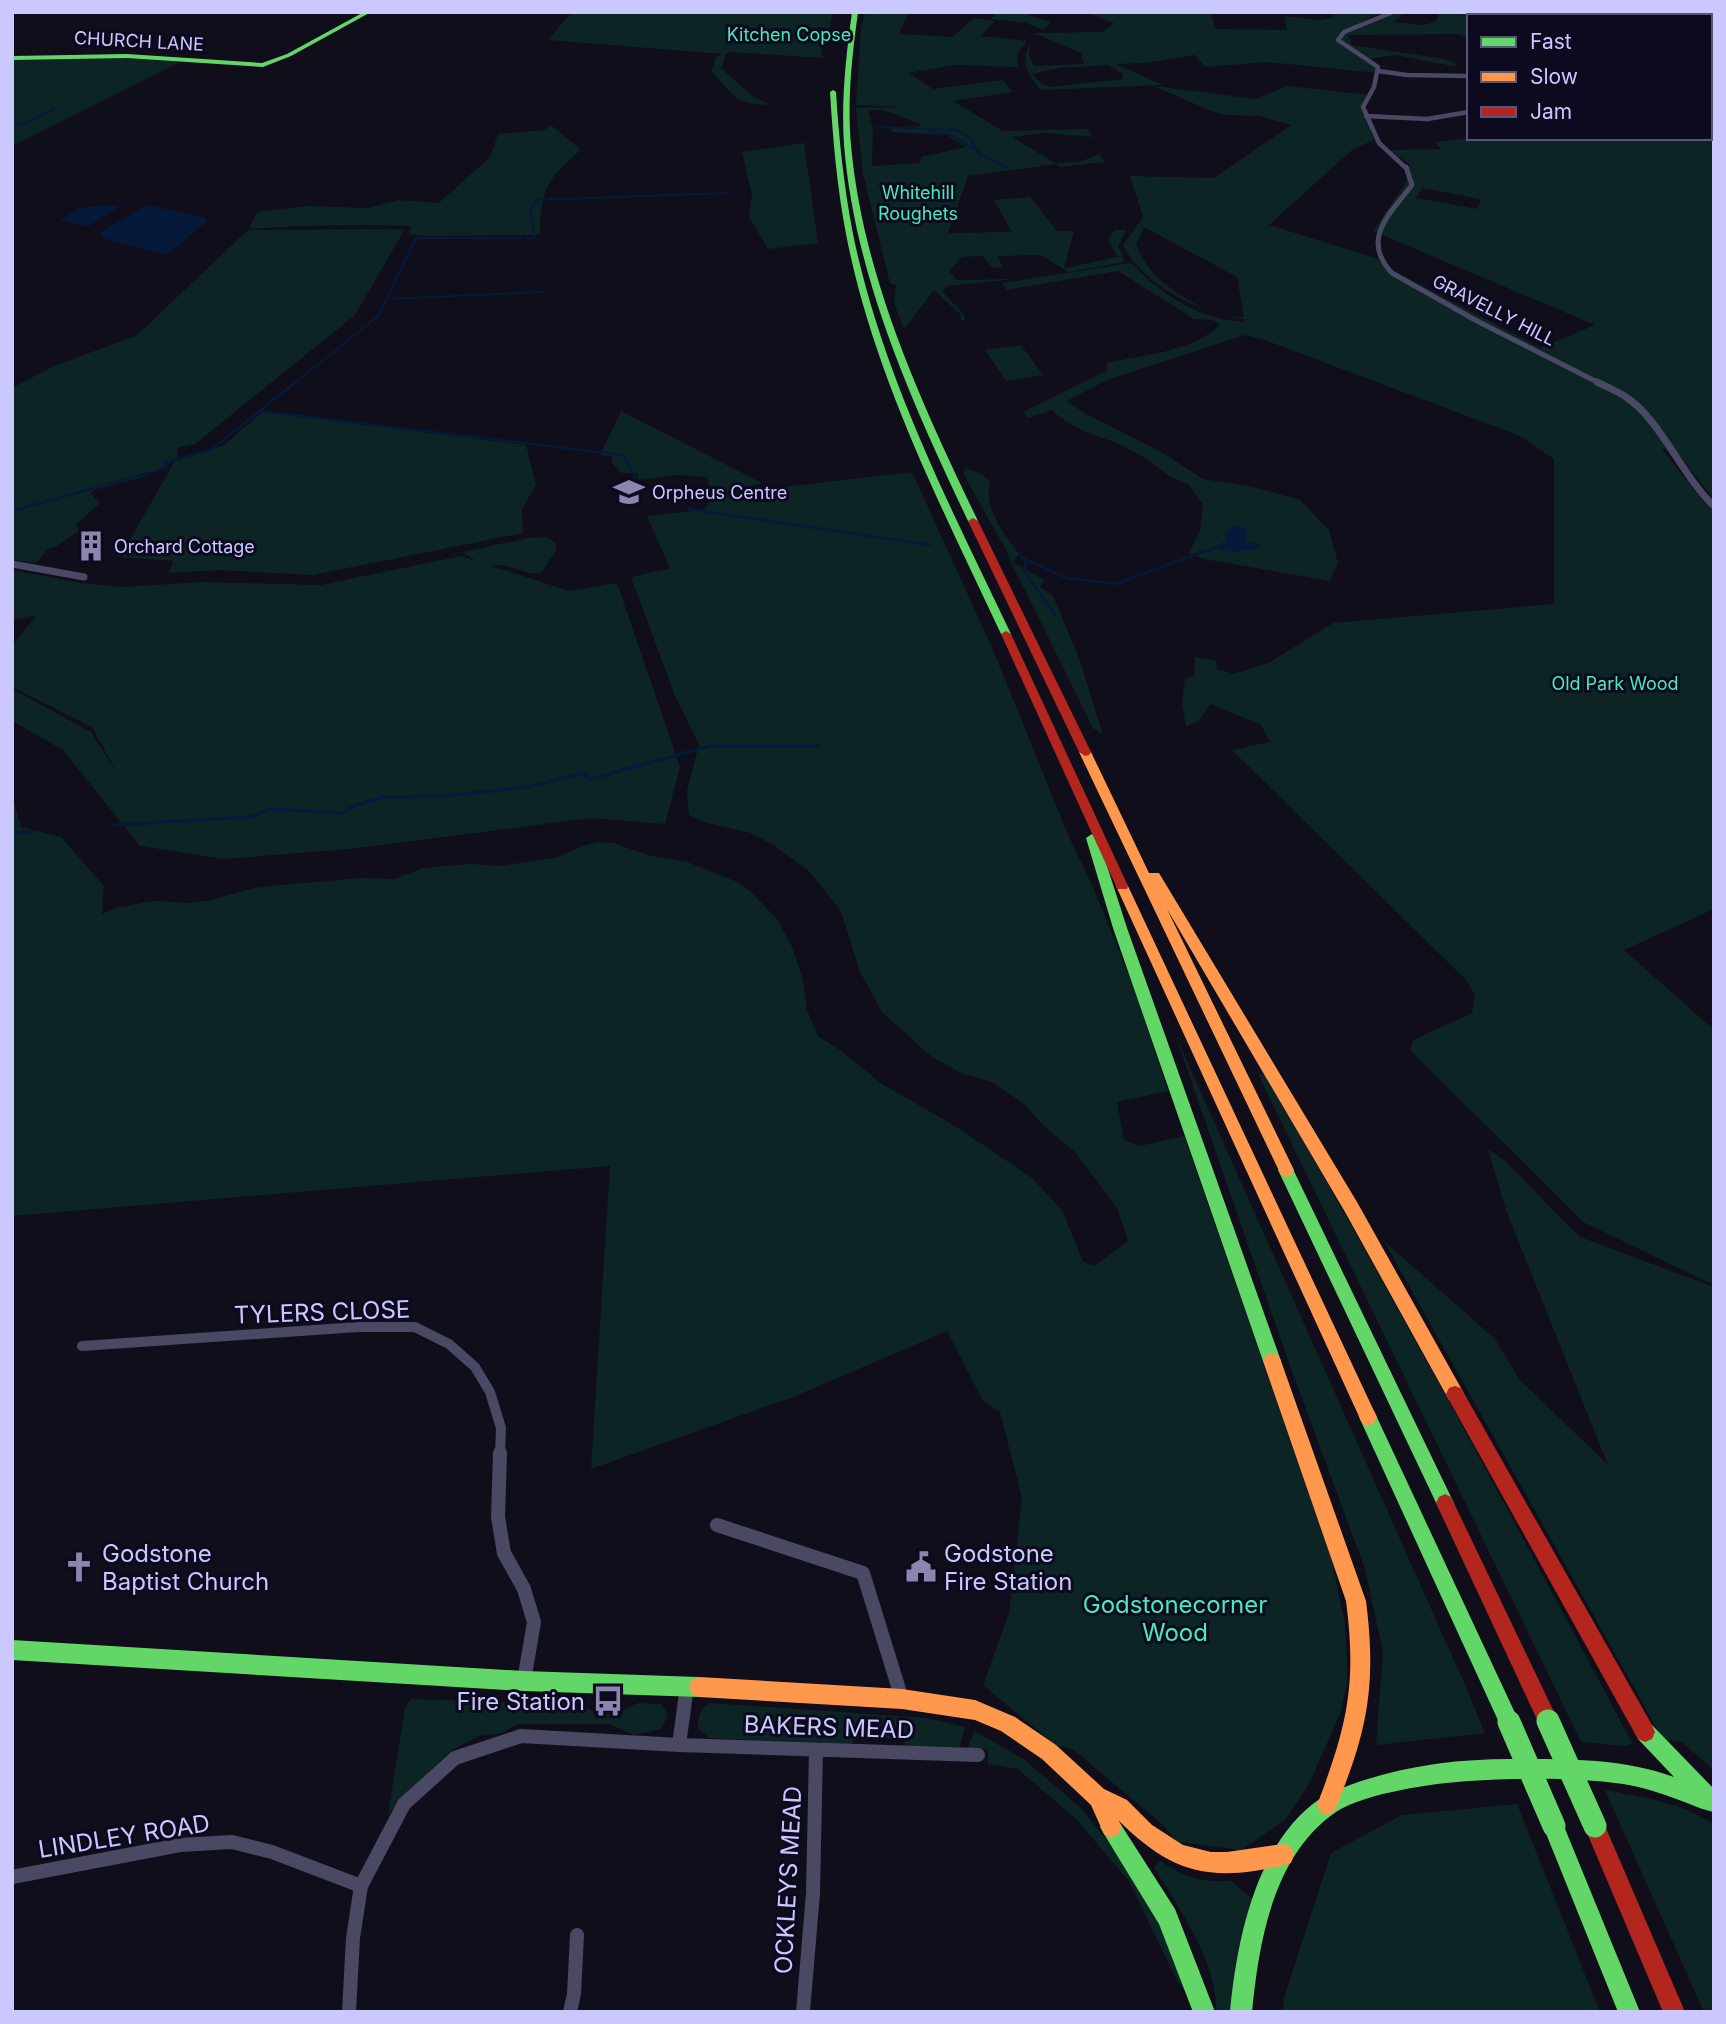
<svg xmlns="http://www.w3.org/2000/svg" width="1726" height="2024" font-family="Inter,sans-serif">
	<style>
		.green { fill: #0d2424; fill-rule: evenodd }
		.water { fill: #051a3a }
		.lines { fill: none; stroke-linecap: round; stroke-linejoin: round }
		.stream-far2 { stroke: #051a3a; stroke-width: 2 }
		.stream-far1 { stroke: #051a3a; stroke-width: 2.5 }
		.stream { stroke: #051a3a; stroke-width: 3.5 }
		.street-far4 { stroke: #494963; stroke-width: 4.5 }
		.street-far3 { stroke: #494963; stroke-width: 5 }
		.street-far2 { stroke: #494963; stroke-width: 7 }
		.street-far1 { stroke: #494963; stroke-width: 10 }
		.street { stroke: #494963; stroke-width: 14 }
		.fast { fill: #63d668; fill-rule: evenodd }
		.slow { fill: #ff974d; fill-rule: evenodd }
		.jam { fill: #b3261e; fill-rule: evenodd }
		.fast-bridge { stroke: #63d668; stroke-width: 23 }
		.labels { text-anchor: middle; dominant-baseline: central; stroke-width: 6; stroke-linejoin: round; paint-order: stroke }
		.far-park-label { font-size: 18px; fill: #47eabb; stroke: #0c0a1e }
		.far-street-label { font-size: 18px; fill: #cbc7ff; stroke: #0c0a1e }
		.far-poi-label { font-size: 18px; fill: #cbc7ff; stroke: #0c0a1e; text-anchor: start }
		.near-street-label { font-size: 24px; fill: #cbc7ff; stroke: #0c0a1e }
		.near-poi-label { font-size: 24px; fill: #cbc7ff; stroke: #0c0a1e; text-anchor: start }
		.near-park-label { font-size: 24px; fill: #47eabb; stroke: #0c0a1e }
	</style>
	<rect width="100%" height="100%" fill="#100e1a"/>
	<g class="green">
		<path d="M572,12h261l-4,19 -12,-5 6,32 -92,-6 -5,2 -5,14 34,30 17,7c-39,-1 -36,-8 -61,-34l6,-15 6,-2 -175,-14z"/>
		<path d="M865,12h44l-10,22 53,3 22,-19 21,3 -14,15 46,5 -10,14 1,12 -64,-2 -46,8 25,16 70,-9 10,12 -60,9 50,30 84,-2 6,8 -48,-4 -33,4 43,26 24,-1 21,-8 4,8 -45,5 -2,-3 -89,12 -20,57 64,-1 -18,-32 36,-3 27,34h17l-10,37 54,-11 -10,-17 7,-10h11l-8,16 7,16 -57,10 -27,-17 -44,1 6,11 -10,1 -11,-12 -20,1 -13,14 8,9 58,-1 -68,7 -5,5 22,24 1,5h-4l-1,-6 -26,-24 -30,39 -10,-26 2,-18 -6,-2 -27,-109 -7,-66 48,-1 -48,-2 5,-75zM868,110h15l37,14v2l-28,2v4l55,3 19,12 -45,10 -1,6 -48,3 1,-37z"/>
		<polygon points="996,12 1028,12 1028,15 1051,22 1043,30 1026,23 991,19"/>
		<path d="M1089,12h121l6,17 71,1 -3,-14 36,4 12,-2 4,-6h46l-17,8c15,2 26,-8 40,-8l-11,10 29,3 12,-3 5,-10h31l7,4h-9v23l-12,-5 -109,1 4,10 92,14 11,4 2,4 -61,-12 -27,4 9,8v6l-110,-11 -63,5 -10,-12 -51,8 -29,1 48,21 -122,5c-13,-15 -21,-26 -11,-46l-1,11 5,11 50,-2 -3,-11 -47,-20 68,-1 12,-9 -27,-10zM1108,65l14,8 1,6 -72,8 -9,-3 -10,-10 29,-6z"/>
		<polygon points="110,57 180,62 12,146 12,60"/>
		<path d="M1154,86l102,13 31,-13 83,9 -7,12 11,33 -21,9 -84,76 106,33 17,12 148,78 55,-23 -222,-94 32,-47 4,-20 -19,-14 51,-1 -6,-7 37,-4h238v-19h4v381l-41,-53 -11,2 39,50 13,10v400l-90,41 90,80v255l-131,-63 -173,-172 3,-10 59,-27 3,-17 -8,-15 -235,-231 38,-8 -9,-17 -50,-21 -13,18 -12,4 -4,-23 3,-24 9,-3 1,-19 21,4 1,8 17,5 36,-12 63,-39 221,-19v-145l-34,-23 -258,-97 -17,-4 -138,45 -40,21 19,13 77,39 40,26 51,8 46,13 29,30 9,33 -8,18 -126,-22 -15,-6 11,-22 3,-26 -14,-20c-20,-6 -33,-21 -51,-31 -28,-18 -62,-19 -86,-44l-24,8 -5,-6 85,-42 -2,-7c37,-8 86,-11 114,-38l-7,-5 -19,-1 -76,-48 -112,19 -4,-7 129,-20c31,32 68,57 114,59l-1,-3c-46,-7 -99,-32 -121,-74l20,-28 -13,-41 84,2 77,-53 -32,-9 -33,-1 -15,-4zM1422,188l58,11 1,1 -4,9 -61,-11zM1144,227l93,50 7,40c-33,1 -66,-21 -90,-43 -7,-7 -13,-19 -18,-29z"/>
		<path d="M551,125l30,25c-34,28 -41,41 -41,85l-116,1 -15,-2 2,-8c-55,-2 -108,-1 -162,3l7,-15 7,-3 44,-5 61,2 30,-8 41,3 51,-46 8,-23 46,-4z"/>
		<polygon points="804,143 818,243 768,249 749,217 752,196 742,152"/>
		<polygon points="405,229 355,315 195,444 178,448 177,460 223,446 262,412 526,445 536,485 522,509 523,533 312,575 218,570 169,573 173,561 120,557 175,461 143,477 94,490 90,493 100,503 76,525 79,531 55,547 49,548 36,563 12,560 12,388 56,365 136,336 248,230"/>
		<polygon points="1021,345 1043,375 1006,381 985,350"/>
		<polygon points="621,411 762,483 702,498 712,494 707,477 678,475 639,480 637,473 622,473 611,462 613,456 600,455"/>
		<path d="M965,468l15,5 10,8c-7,29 13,50 29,73l-7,8 32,18 -4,7 13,9 26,62 24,77 -10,-7 -82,-166 -5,-12 -42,-75z"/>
		<polygon points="912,472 993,650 1069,837 1093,887 1134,988 1168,1091 1117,1102 1124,1140 1140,1146 1184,1136 1331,1557 1345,1624 1347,1654 1347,1683 1341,1711 1309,1784 1285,1820 1241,1850 1177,1842 1164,1826 1073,1749 1055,1745 983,1685 1009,1613 1022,1498 1000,1412 983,1401 947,1331 793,1397 591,1469 610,1166 12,1216 12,795 21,827 61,837 104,886 102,914 119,907 153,901 188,903 211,900 254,888 281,885 362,878 394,879 423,868 443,866 471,864 500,866 555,858 586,845 601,842 613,843 651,856 687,862 735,881 750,891 777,919 792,947 803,980 807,1010 818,1036 840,1050 882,1084 955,1126 1032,1178 1062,1210 1083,1262 1094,1266 1128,1241 1117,1208 1076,1153 1044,1126 1024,1104 992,1082 963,1074 932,1057 882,1012 860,972 841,911 809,871 773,845 751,833 708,823 689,815 687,791 699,745 675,696 631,577 670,568 647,516 703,510 711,501 733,493"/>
		<path d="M547,537l9,6v8l-15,22c-15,3 -32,-11 -49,-7l77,25 48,-8 63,184 -15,57 -74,-6 -242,31 -125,10 -84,-13 -77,-96 -51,-29v-32l79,43 27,43 -26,-48 -80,-40v-42l25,-30 -25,5v-50l69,13 42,4 78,-5 120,3 140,-29 15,5 -13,-9 66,-14z"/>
		<polygon points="1175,1034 1465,1685 1485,1733 1376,1745 1383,1652 1365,1569 1289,1363"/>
		<path d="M1258,1074h6c128,219 249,444 368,669l-6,3 -45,-4z"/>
		<polygon points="1488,1149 1504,1160 1580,1237 1714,1287 1714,1770 1683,1743 1667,1740 1660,1734 1384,1241 1495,1339 1519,1379 1608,1465 1506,1210"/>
		<polygon points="411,1699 503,1702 570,1701 600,1714 620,1711 638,1703 662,1704 668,1715 661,1729 634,1735 609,1724 517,1724 502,1733 479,1736 452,1750 403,1796 388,1815 405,1707"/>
		<path d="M710,1703l217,15 38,9 -5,20 -54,-1 -3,-7 -47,-1 -5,6 -142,-6 -11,-10c0,-12 2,-19 12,-25z"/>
		<polygon points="974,1731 1022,1758 1081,1808 1133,1873 1173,1944 1198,2011 1176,1979 1129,1881 1076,1819 1018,1769 988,1764 988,1749 968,1748"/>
		<path d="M1605,1790c39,7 75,13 109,34v188h-10z"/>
		<polygon points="1517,1804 1600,2012 1283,2012 1284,1998 1331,1853 1402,1815"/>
		<path d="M1160,1861c25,16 42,22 71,20l22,18 -20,113h-17c3,-47 -38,-106 -62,-144z"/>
	</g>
	<g class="water">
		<polygon points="108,205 120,206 89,226 60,221 79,208"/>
		<polygon points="148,205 206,218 205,223 170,252 163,254 102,238 100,232"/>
		<polygon points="1237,525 1247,530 1246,540 1260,545 1260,548 1235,552 1219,550 1217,547 1226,539 1225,535 1231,527"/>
	</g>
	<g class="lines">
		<g class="stream-far2">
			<polyline points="12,125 23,124 54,109"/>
			<polyline points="877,127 957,130 970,138 980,155 1009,168"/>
			<polyline points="929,131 951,135 977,151"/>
			<polyline points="526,238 535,238 530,211 536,200 727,193"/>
			<polyline points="386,299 541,292"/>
			<polyline points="294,384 378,316 416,238 522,238"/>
		</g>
		<g class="stream-far1">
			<polyline points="260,411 623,455 636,479"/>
			<polyline points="689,509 930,545"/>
			<polyline points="12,511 166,468 165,463 212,449 296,382"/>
			<polyline points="1021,557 1066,578 1115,584 1217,547"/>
			<polyline points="1025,559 1025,572 1055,615"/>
		</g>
		<g class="stream">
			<polyline points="112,825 249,817 270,809 342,813 354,806 384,797 446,796 528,787 582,773 590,779 710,746 817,746"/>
			<polyline points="12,833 33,832"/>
		</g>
		<g class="street-far4">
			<polyline points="1393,12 1344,32 1338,40 1378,67 1374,87 1363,107 1379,143 1407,169"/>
			<polyline points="1378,71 1407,75 1469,76"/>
			<polyline points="1710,76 1714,76"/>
			<polyline points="1366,116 1427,119 1469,112"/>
		</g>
		<path class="street-far3" d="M1406,167l6,18c-22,29 -52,54 -20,88l85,48 124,63"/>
		<g class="street-far2">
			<path d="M1597,382c10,5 20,9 29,15 34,22 56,79 88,109"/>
			<polyline points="12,564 84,577"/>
		</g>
		<polyline class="street-far1" points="82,1346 358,1327 415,1327 449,1344 475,1367 490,1392 501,1428 500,1454"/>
		<g class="street">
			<polyline points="500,1453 498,1517 504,1553 524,1589 534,1622 524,1681"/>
			<polyline points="717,1525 863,1573 902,1699"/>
			<polyline points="679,1745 687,1686"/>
			<polyline points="12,1877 180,1845 232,1842 272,1852 361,1886"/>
			<polyline points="349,2012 353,1938 361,1886 404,1804 455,1758 521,1736 679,1745 978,1755"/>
			<polyline points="570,2012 574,1994 577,1935"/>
			<polyline points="803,2012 813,1893 816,1750"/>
		</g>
		<g class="fast">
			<polygon points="364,12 371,12 291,56 263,67 127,58 12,60 12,56 127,54 262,63 287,54"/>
			<path d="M852,12h6c-6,44 -11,88 -7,133 12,133 70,257 127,376l-5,3 -5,-3c-56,-119 -113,-243 -124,-376 -3,-45 2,-89 8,-133z"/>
			<path d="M833,90l3,2c3,48 8,95 17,142 29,141 97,272 158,400l-1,2 -4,1 -5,-3c-60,-128 -128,-260 -155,-400 -9,-47 -13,-94 -16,-142z"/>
			<polygon points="1092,834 1098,838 1127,928 1281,1361 1278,1367 1272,1369 1266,1367 1263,1361 1113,928 1086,838"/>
			<polygon points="1286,1163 1291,1165 1451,1497 1454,1503 1451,1509 1445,1512 1439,1509 1278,1170 1281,1165"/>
			<polygon points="1368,1408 1374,1411 1516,1715 1519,1722 1516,1729 1509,1732 1502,1729 1359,1417 1362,1411"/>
			<polygon points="12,1640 524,1671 699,1677 706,1680 709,1687 706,1694 699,1697 524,1691 12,1660"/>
			<path d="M1645,1722l7,3 62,64v23c-11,-2 -24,-8 -35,-12 -18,-7 -37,-13 -56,-16 -48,-7 -105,-6 -154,-3 -35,2 -104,12 -133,31 -63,43 -77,130 -84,200h-22c7,-73 26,-170 91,-214 8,-6 19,-9 29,-13 52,-19 106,-26 161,-26 56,0 111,-1 163,18l-36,-38 -3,-7 3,-7z"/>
			<polygon points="1554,1815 1561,1819 1640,2012 1618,2012 1543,1826 1547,1819"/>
			<polygon points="1111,1816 1118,1820 1175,1909 1215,2012 1193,2012 1159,1924 1104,1834 1100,1827 1104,1820"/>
		</g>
		<g class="slow">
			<polygon points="1085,748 1091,752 1149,873 1159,873 1357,1202 1461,1388 1464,1394 1461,1400 1455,1402 1449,1400 1345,1212 1167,909 1294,1170 1291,1175 1286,1177 1281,1175 1079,752"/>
			<polygon points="1122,881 1128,886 1374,1411 1377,1417 1374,1423 1368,1426 1362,1423 1116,886"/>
			<path d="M1272,1353l6,2 3,6 85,240c11,86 1,132 -32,211l-7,3 -7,-3 -3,-7c30,-78 40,-120 29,-204l-83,-240 3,-6z"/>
			<path d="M699,1677l203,12 73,11 40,17 41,28 48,44 23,11 25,25 31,20 28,7h16l56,-8 8,3 3,8 -3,8c-12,4 -25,6 -37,8 -61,9 -94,-10 -136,-51l4,7 -4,7 -7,4 -7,-4 -13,-29 -49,-46 -41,-28 -26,-11 -73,-11 -203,-12 -7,-3 -3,-7 3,-7z"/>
		</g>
		<g class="jam">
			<rect x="1710" y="117" width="4" height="4"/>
			<polygon points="973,518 978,521 1091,752 1089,755 1085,756 1079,752 968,521"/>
			<polygon points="1006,631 1011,634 1128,886 1127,889 1117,889 1116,886 1001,634"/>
			<polygon points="1455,1386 1461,1388 1652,1725 1655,1732 1652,1739 1645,1742 1638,1739 1449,1400 1446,1394 1449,1388"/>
			<polygon points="1445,1494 1451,1497 1555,1714 1558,1721 1555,1728 1548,1731 1541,1728 1436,1503 1439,1497"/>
			<polygon points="1595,1815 1602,1819 1685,2012 1663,2012 1584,1826 1588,1819"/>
		</g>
		<g class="fast-bridge">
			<polyline points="1548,1721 1595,1826"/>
			<polyline points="1509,1722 1554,1826"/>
		</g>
	</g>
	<defs>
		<g id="university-bare" transform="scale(2.415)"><path d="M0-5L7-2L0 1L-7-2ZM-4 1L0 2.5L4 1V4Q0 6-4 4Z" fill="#8a86af" stroke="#0c0a1e" stroke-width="2.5" paint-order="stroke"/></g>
		<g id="building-bare" transform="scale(2.415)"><path d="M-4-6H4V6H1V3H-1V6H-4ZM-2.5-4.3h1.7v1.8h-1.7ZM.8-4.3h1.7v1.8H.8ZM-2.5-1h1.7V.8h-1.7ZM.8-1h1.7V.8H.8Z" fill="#8a86af" stroke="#0c0a1e" stroke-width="2.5" paint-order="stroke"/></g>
		<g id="church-bare" transform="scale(2.415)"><path d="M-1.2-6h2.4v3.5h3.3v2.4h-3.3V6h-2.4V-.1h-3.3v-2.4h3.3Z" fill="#8a86af" stroke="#0c0a1e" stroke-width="2.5" paint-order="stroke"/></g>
		<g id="civic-bare" transform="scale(2.415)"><path d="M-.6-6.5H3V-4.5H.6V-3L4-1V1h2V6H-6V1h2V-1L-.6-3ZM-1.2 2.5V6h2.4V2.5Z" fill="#8a86af" stroke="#0c0a1e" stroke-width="2.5" paint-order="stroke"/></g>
		<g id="bus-bare" transform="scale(2.415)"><path d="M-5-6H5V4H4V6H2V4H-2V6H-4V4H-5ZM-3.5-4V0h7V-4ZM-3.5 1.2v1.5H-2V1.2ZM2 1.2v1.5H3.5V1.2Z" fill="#8a86af" stroke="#0c0a1e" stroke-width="2.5" paint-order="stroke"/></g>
	</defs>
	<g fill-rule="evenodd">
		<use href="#university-bare" x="629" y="492"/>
		<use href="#building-bare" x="91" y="546"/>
		<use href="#church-bare" x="79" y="1567"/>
		<use href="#civic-bare" x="921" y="1567"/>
		<use href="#bus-bare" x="608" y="1701"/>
	</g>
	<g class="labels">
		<g class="far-park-label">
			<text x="789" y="34">Kitchen Copse</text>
			<text x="918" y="192">Whitehill<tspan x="918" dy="21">Roughets</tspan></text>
			<text x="1615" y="683">Old Park Wood</text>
		</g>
		<g class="far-street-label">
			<text transform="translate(139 41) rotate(3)">CHURCH LANE</text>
			<text transform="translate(1494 310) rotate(27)">GRAVELLY HILL</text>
		</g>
		<g class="far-poi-label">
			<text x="652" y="492">Orpheus Centre</text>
			<text x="114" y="546">Orchard Cottage</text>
		</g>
		<g class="near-street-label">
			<text transform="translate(322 1312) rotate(-2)">TYLERS CLOSE</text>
			<text transform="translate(829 1727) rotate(2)">BAKERS MEAD</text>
			<text transform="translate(124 1836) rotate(-9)">LINDLEY ROAD</text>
			<text transform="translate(788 1880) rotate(-87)">OCKLEYS MEAD</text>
		</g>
		<g class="near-poi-label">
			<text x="102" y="1553">Godstone<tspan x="102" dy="28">Baptist Church</tspan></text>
			<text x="944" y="1553">Godstone<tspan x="944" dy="28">Fire Station</tspan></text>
			<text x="585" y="1701" text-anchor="end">Fire Station</text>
		</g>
		<g class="near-park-label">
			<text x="1175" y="1604">Godstonecorner<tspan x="1175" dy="28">Wood</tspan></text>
		</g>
	</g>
	<rect width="1726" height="2024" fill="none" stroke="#cbc7ff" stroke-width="28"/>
	<rect x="1467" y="14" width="245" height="126" fill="#0c0a1e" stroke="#585678" stroke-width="2"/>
	<rect x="1481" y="37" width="35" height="10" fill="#63d668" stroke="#585678" stroke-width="2"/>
	<text x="1530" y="49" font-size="21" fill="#cbc7ff">Fast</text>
	<rect x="1481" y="72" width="35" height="10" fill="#ff974d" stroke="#585678" stroke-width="2"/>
	<text x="1530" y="84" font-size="21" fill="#cbc7ff">Slow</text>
	<rect x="1481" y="107" width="35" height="10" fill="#b3261e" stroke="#585678" stroke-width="2"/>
	<text x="1530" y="119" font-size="21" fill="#cbc7ff">Jam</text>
</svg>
